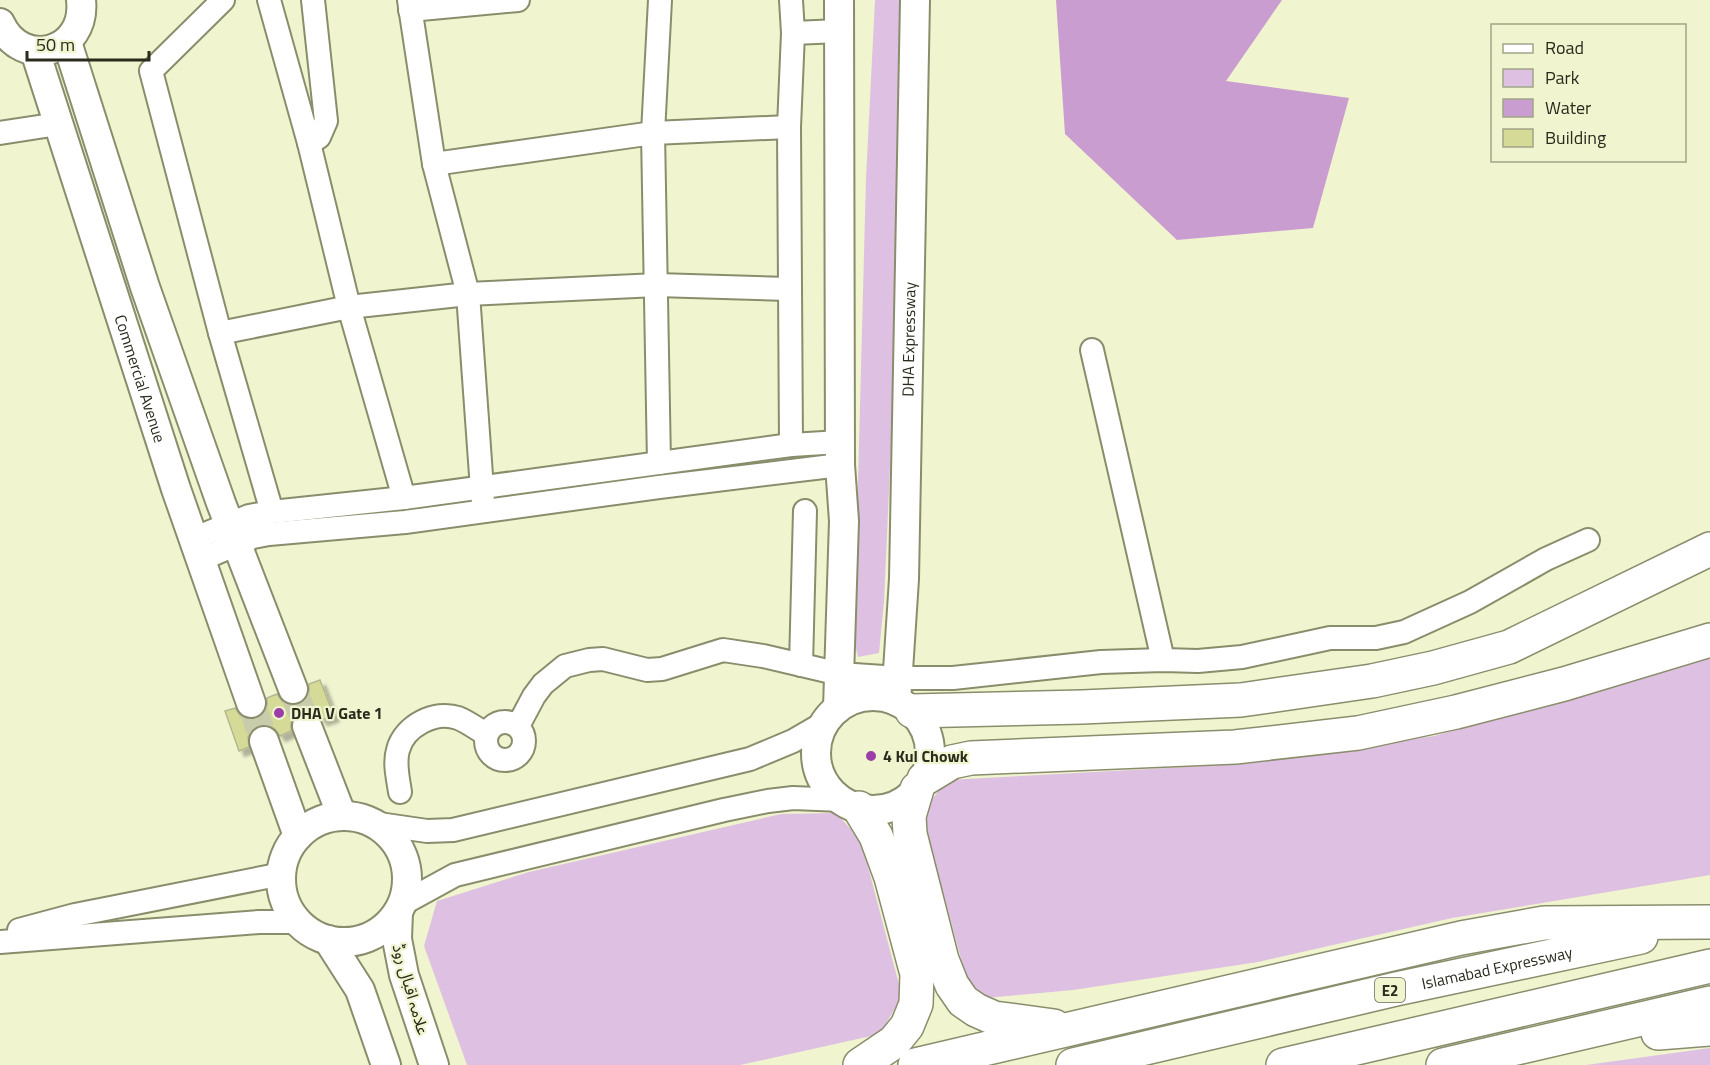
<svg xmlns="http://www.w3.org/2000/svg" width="1710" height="1065" font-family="'Titillium Web','Noto Sans Arabic',sans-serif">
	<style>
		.green { fill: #dec1e2 }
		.water { fill: #ca9dd0 }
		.building { fill: #d5db97; stroke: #b4b794; stroke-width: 1.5; filter: url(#shadow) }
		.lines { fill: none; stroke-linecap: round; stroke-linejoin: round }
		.major-tunnel { stroke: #c8ccab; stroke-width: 28; stroke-dasharray: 28 14; stroke-linecap: butt }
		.minor-casing { stroke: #8a8d6c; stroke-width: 26 }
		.major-casing { stroke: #8a8d6c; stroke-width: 32 }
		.highway-casing { stroke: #8a8d6c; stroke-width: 36 }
		.minor { stroke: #fff; stroke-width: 22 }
		.major { stroke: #fff; stroke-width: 28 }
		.highway { stroke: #fff; stroke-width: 33 }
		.poi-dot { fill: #9b3ea7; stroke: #f0f4cf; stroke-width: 2 }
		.labels { text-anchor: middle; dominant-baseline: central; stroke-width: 4.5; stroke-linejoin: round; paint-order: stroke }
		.shield { fill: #f0f4cf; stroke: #656752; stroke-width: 1.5 }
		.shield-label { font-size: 15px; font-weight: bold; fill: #2a2b1d }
		.street-label { font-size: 16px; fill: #2a2b1d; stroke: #f0f4cf }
		.poi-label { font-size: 16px; font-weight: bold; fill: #2a2b1d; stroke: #f0f4cf; text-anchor: start }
	</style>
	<defs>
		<filter id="shadow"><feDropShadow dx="5.5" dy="5.5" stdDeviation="1.5" flood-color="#0004"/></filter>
	</defs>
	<rect width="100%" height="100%" fill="#f0f4cf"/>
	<g class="green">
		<polygon points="875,0 907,0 897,311 884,602 879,653 858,657 852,633 855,597 866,178"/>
		<polygon points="1710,650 1710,875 1452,918 1258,962 1073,990 987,998 967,981 925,826 929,803 947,780 1241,764 1434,736 1622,683"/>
		<polygon points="836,813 861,840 902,996 880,1034 740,1065 467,1065 424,946 437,901 529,872 781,814"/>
		<polygon points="1710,1048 1710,1065 1586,1065"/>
	</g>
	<polygon class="water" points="1056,0 1282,0 1226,81 1349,98 1313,228 1177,240 1065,134"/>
	<polygon class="building" points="320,680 334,716 322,720 317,713 309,710 302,710 294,716 291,723 291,731 280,736 275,729 268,725 258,726 252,730 248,737 249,747 239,751 225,711 235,708 241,716 249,719 256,719 264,713 267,705 267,698 277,694 283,702 291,705 298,705 306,699 309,692 309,684"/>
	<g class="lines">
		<g class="major-tunnel">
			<polyline points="293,689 307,726"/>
			<polyline points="251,703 264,741"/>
		</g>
		<g class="minor-casing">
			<g id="minor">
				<polyline points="223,0 151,71 220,333 272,512"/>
				<polyline points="269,0 309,143 349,307 404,498"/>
				<polyline points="409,0 434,164 468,294 483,503"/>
				<polyline points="791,0 793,33 789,127 791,445"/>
				<polyline points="410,10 518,0"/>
				<polyline points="793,33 839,31"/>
				<polyline points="0,133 58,124"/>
				<polyline points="309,143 319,137 326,121 313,0"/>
				<polyline points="434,164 653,133 789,127"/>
				<polyline points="220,333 349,307 468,294 657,285 789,289"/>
				<polyline points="1092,350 1163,660"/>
				<polyline points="659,463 653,133 660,0"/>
				<polyline points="193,539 249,516 272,512 404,498 791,445 840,442"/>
				<polyline points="200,560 253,537 269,534 405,522 659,487 840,465"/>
				<polyline points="801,665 805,511"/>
				<circle cx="505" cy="741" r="19"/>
				<polyline points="518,726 534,696 543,684 565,666 589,660 603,659 647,670 662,669 723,650 763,656 840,674 898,678 953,678 1101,662 1163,660 1198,661 1242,657 1330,638 1376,638 1404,632 1470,602 1546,559 1588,540"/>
				<path d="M400,792c-2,-14 -6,-29 -2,-42 6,-24 37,-40 60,-32 10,4 19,11 28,16"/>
				<polyline points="372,823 427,831 453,830 750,759 793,741 824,723"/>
				<polyline points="402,904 455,875 724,810 768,801 793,798 842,800"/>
				<polyline points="19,930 75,915 282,874"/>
				<polyline points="0,942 259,922 299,922"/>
			</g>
		</g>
		<g class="major-casing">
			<g id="major">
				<path d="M0,23c22,48 87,30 81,-23"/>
				<polyline points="67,42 145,287 221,503 293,689"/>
				<path id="s1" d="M35,51l141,438 75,214"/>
				<circle cx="873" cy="753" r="57"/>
				<path id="s2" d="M896,701l8,-122 11,-579"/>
				<polyline points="838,708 844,521 840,465 839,0"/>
				<polyline points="307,726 342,816"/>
				<polyline points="264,741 298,836"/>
				<circle cx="344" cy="879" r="63"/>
				<polyline points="398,912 397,939 404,975 434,1065"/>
				<polyline points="328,940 360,990 386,1065"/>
			</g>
		</g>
		<g class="highway-casing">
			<g id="highway">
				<polyline points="912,711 1082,707 1241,700 1372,681 1433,668 1509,647 1710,549"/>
				<polyline points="924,779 952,762 971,758 1235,747 1358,733 1456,712 1564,684 1710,640"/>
				<polyline points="917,789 909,816 910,834 942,960 952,985 963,1001 976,1010 994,1018 1054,1026"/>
				<polyline points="859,808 876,836 891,877 917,974 916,1004 907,1026 894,1042 860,1065"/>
				<polyline points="1658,1033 1710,1029"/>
				<polyline points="915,1065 1461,938 1544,923 1709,922"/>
				<path id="s3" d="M1073,1065l323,-76 245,-52"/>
				<polyline points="1283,1065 1710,966"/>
				<polyline points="1443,1065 1710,1003"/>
			</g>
		</g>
		<use href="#minor" class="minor"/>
		<use href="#major" class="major"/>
		<use href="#highway" class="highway"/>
	</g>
	<g class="poi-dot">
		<circle cx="279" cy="713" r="6"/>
		<circle cx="871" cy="756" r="6"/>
	</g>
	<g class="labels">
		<rect class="shield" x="1375" y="978" width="30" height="24" rx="4.5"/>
		<g class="shield-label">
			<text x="1390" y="990">E2</text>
		</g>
		<g class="street-label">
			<text stroke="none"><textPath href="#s2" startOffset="362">DHA Expressway</textPath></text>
			<text stroke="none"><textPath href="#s1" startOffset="344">Commercial Avenue</textPath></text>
			<text stroke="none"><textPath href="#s3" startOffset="435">Islamabad Expressway</textPath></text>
			<text transform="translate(411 989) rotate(74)">علامہ اقبال روڈ</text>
		</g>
		<g class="poi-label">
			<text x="291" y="713">DHA V Gate 1</text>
			<text x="883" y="756">4 Kul Chowk</text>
		</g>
	</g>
	<rect x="1491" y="24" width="195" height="138" fill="#f0f4cf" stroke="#a1a488" stroke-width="1.5"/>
	<rect x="1503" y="44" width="30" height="9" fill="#ffffff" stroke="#a1a488" stroke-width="1.5"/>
	<text x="1545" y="54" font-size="18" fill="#2a2b1d">Road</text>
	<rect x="1503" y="69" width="30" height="18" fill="#dec1e2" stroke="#a1a488" stroke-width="1.5"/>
	<text x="1545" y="84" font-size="18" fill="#2a2b1d">Park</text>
	<rect x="1503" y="99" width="30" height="18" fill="#ca9dd0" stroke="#a1a488" stroke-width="1.5"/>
	<text x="1545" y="114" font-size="18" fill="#2a2b1d">Water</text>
	<rect x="1503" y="129" width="30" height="18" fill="#d5db97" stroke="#a1a488" stroke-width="1.5"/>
	<text x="1545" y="144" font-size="18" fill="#2a2b1d">Building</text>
	<path d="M27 51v9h122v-9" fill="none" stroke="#2a2b1d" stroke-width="3"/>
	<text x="36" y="51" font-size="18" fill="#2a2b1d" stroke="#f0f4cf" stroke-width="4.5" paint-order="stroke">50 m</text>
</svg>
